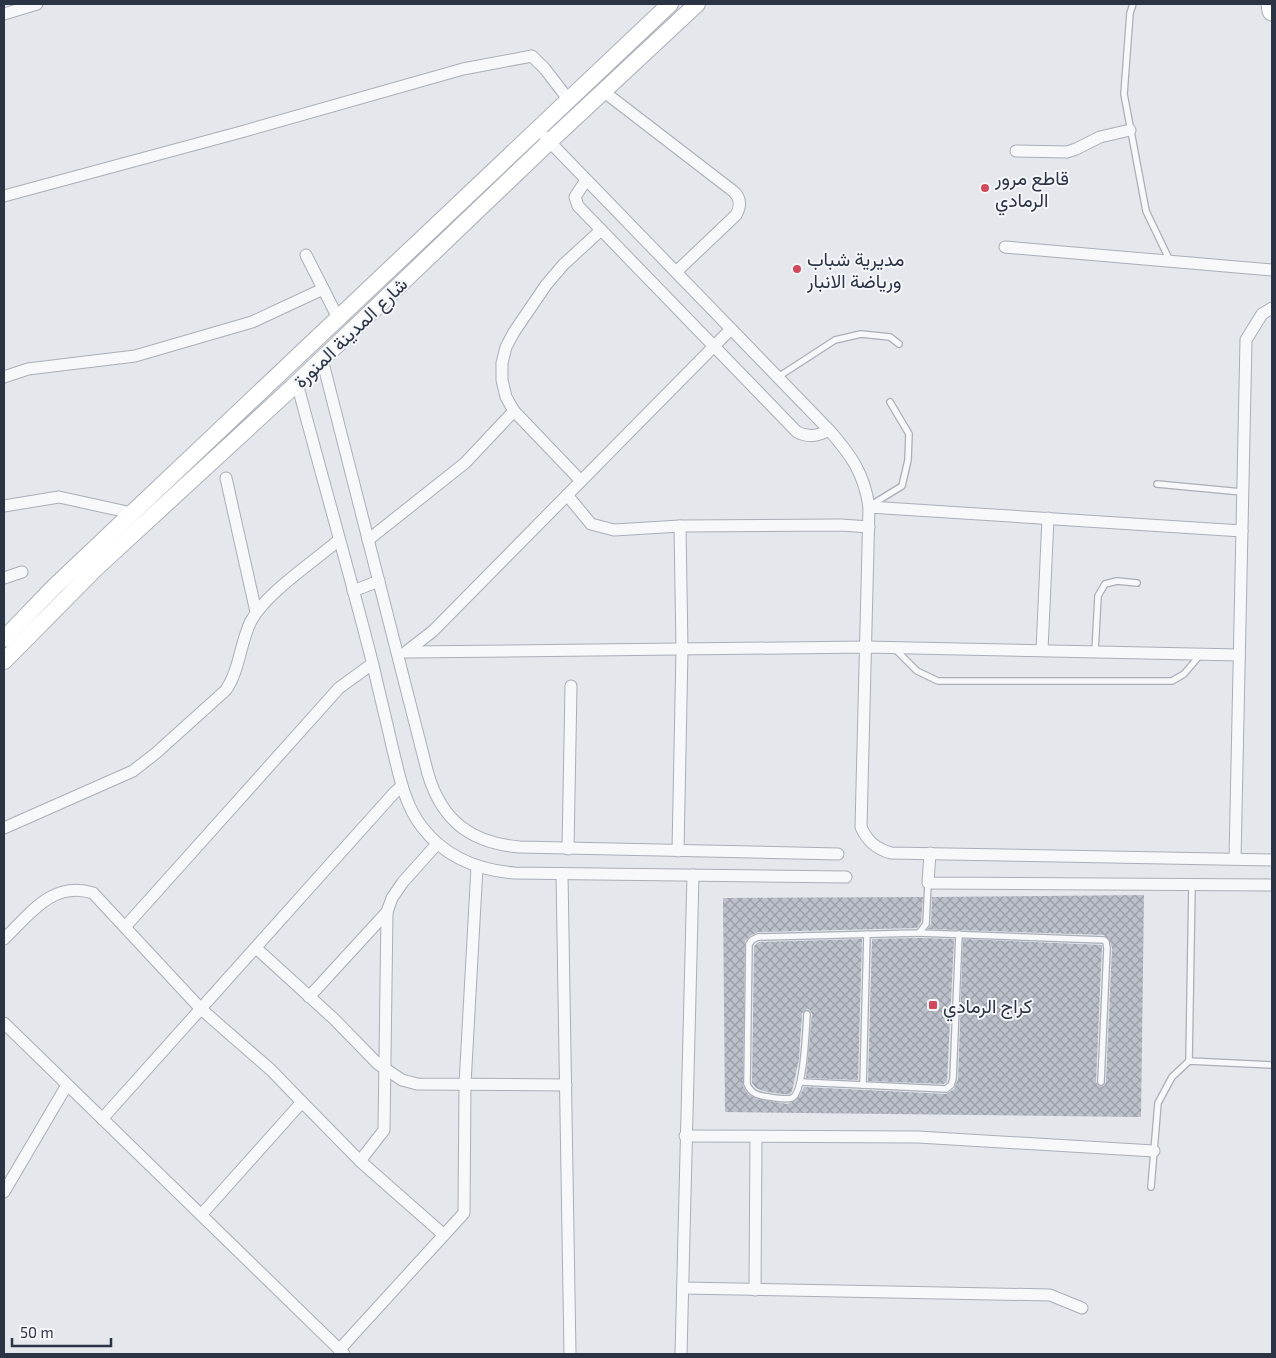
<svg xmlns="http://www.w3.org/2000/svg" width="1276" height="1358" font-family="'Exo 2',Vazirmatn,sans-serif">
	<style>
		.building { fill: url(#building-cross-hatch) }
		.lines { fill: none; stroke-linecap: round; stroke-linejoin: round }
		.lane-casing { stroke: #a9aeb7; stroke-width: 8 }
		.street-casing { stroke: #a9aeb7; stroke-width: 13 }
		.secondary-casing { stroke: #a9aeb7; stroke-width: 18 }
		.primary-casing { stroke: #a3abb8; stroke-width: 21 }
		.lane { stroke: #f7f8fa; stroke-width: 5.5 }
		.street { stroke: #f7f8fa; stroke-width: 11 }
		.secondary { stroke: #fff; stroke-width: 16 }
		.primary { stroke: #fff; stroke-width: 19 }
		.poi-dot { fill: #d1495b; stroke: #f4f6f9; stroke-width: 2 }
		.labels { text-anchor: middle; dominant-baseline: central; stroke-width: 4; stroke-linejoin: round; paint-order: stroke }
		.poi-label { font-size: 19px; fill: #2b3445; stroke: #f4f6f9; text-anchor: start }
		.street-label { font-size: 19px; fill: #2b3445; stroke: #f4f6f9 }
	</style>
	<defs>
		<pattern id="building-cross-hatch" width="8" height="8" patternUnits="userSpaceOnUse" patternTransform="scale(1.25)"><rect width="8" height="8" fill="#bbc0ca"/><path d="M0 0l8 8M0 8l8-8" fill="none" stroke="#989da6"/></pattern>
	</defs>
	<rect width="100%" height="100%" fill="#e4e7ec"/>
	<g class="building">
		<polygon points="1144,895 1141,1117 725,1112 723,898 923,897 921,922 917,928 758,932 750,936 745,941 743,1086 748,1094 757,1099 787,1104 795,1101 800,1095 804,1087 946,1094 954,1089 958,1079 963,939 1102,945 1096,1082 1099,1086 1104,1086 1106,1082 1112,948 1109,939 1104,935 928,929 931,924 932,897"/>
		<polygon points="919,938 954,939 947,1082 944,1084 868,1081 872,939"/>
		<polygon points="862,939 858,1080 806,1078 812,1014 810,1010 807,1009 802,1013 799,1059 792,1091 790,1094 781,1094 763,1091 756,1088 752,1083 754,946 759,942"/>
	</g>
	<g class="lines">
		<g class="lane-casing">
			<g id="lane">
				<polyline points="1133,4 1130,13 1124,94 1146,211 1170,261"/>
				<polyline points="778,377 835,340 861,334 890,337 899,344"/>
				<polyline points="1157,484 1242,492"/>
				<polyline points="871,505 902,486 908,460 909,434 890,402"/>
				<polyline points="895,649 917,671 938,681 1172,681 1184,674 1201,654"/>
				<polyline points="1095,652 1098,596 1105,584 1117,581 1137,583"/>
				<polyline points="919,933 1104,940 1106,942 1107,948 1101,1082"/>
				<path d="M807,1014c-1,14 -3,79 -15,84 -6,2 -17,0 -23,-1 -10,-1 -18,-3 -22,-13l2,-140 3,-4 6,-3 161,-4 7,-9 2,-41"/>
				<polyline points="1189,1061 1192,885"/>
				<polyline points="801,1082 863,1085 867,934"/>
				<polyline points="863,1085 946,1089 951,1085 953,1079 959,934"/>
				<polyline points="1151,1187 1158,1103 1172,1077 1189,1061 1272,1065"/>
			</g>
		</g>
		<g class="street-casing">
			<g id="street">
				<polyline points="4,14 37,4"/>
				<path d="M603,91l130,100c8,7 8,15 3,24l-60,57"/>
				<path d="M545,137l284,293c22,25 35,43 40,77l-8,320c6,14 15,22 30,26l381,7"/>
				<polyline points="1016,151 1067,152 1076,149 1100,137 1130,130"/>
				<path d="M586,180l-11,17 3,9 219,226c12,6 21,4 32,-2"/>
				<polyline points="4,196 241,132 463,69 532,56 545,69 568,99"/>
				<polyline points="1005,247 1272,270"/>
				<polyline points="306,255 338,318"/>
				<path d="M322,359l106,415c14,47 43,69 92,73l318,7"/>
				<polyline points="4,377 28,369 135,356 252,322 323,289"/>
				<path d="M297,383c25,94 52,188 76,282 6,27 13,54 19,81 7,28 12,58 30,81 23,30 55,43 92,46l332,4"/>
				<polyline points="226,478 256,612"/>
				<polyline points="581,481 514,411 506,397 502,380 502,363 506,347 514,332 546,285 563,265 601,230"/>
				<polyline points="567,495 591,524 614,530 680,526 841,525 869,527"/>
				<polyline points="4,506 59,497 132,513"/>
				<polyline points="869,507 1242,531"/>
				<polyline points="368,540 465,463 514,411"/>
				<polyline points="4,578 22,572"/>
				<polyline points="353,591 379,581"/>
				<polyline points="1042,650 1048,518"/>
				<polyline points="406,652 433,631 731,329"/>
				<polyline points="407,652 866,647 1239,655"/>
				<path d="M4,828l129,-57 23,-18 70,-63c14,-21 14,-47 25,-69 15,-28 62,-59 88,-81"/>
				<polyline points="568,849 571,686"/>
				<polyline points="678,851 682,650 680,526"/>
				<polyline points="930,853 928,883 1272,885"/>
				<polyline points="1235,859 1246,340 1262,314 1272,308"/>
				<polyline points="562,874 570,1354"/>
				<polyline points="125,927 339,688 372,664"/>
				<path d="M4,939c26,-25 49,-59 89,-46l108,116 70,61 31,32"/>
				<polyline points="256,948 333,1018 378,1064 402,1080 417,1084 566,1085"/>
				<polyline points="309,997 387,912"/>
				<polyline points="4,1023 344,1354"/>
				<polyline points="102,1119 394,793 402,786"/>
				<polyline points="685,1136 918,1137 1154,1151"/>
				<polyline points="360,1161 444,1235"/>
				<polyline points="4,1192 67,1085"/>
				<polyline points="201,1215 302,1102 360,1161 384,1130 387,912 392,898 403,882 437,844"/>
				<polyline points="683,1288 1050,1295 1082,1308"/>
				<polyline points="755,1290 756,1137"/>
				<polyline points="339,1350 464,1213 465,1084 477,867"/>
				<polyline points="681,1354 693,875"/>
			</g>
		</g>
		<g class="secondary-casing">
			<g id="secondary">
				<polyline points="4,639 54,587 670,4"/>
				<polyline points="4,661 95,569 297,383 549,142 697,4"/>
			</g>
		</g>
		<g class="primary-casing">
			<polyline id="primary" points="1271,4 1272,11"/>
		</g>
		<use href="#lane" class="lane"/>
		<use href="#street" class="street"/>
		<use href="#secondary" class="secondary"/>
		<use href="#primary" class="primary"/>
	</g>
	<g class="poi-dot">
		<circle cx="985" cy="188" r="5"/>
		<circle cx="797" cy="269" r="5"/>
		<rect x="928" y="1000" width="10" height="10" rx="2.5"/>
	</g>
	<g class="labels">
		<g class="poi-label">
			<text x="995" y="177">قاطع مرور<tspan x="995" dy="22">الرمادي</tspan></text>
			<text x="807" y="258">مديرية شباب<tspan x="807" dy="22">ورياضة الانبار</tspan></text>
			<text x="943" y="1005">كراج الرمادي</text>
		</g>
		<g class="street-label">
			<text transform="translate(350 332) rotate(-44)">شارع المدينة المنورة</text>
		</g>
	</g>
	<rect width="1276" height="1358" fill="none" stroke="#2b3445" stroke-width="10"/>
	<path d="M12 1338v8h99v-8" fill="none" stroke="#2b3445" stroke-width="2.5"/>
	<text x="20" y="1338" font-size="15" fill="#2b3445" stroke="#f4f6f9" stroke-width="4" paint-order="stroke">50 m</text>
</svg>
